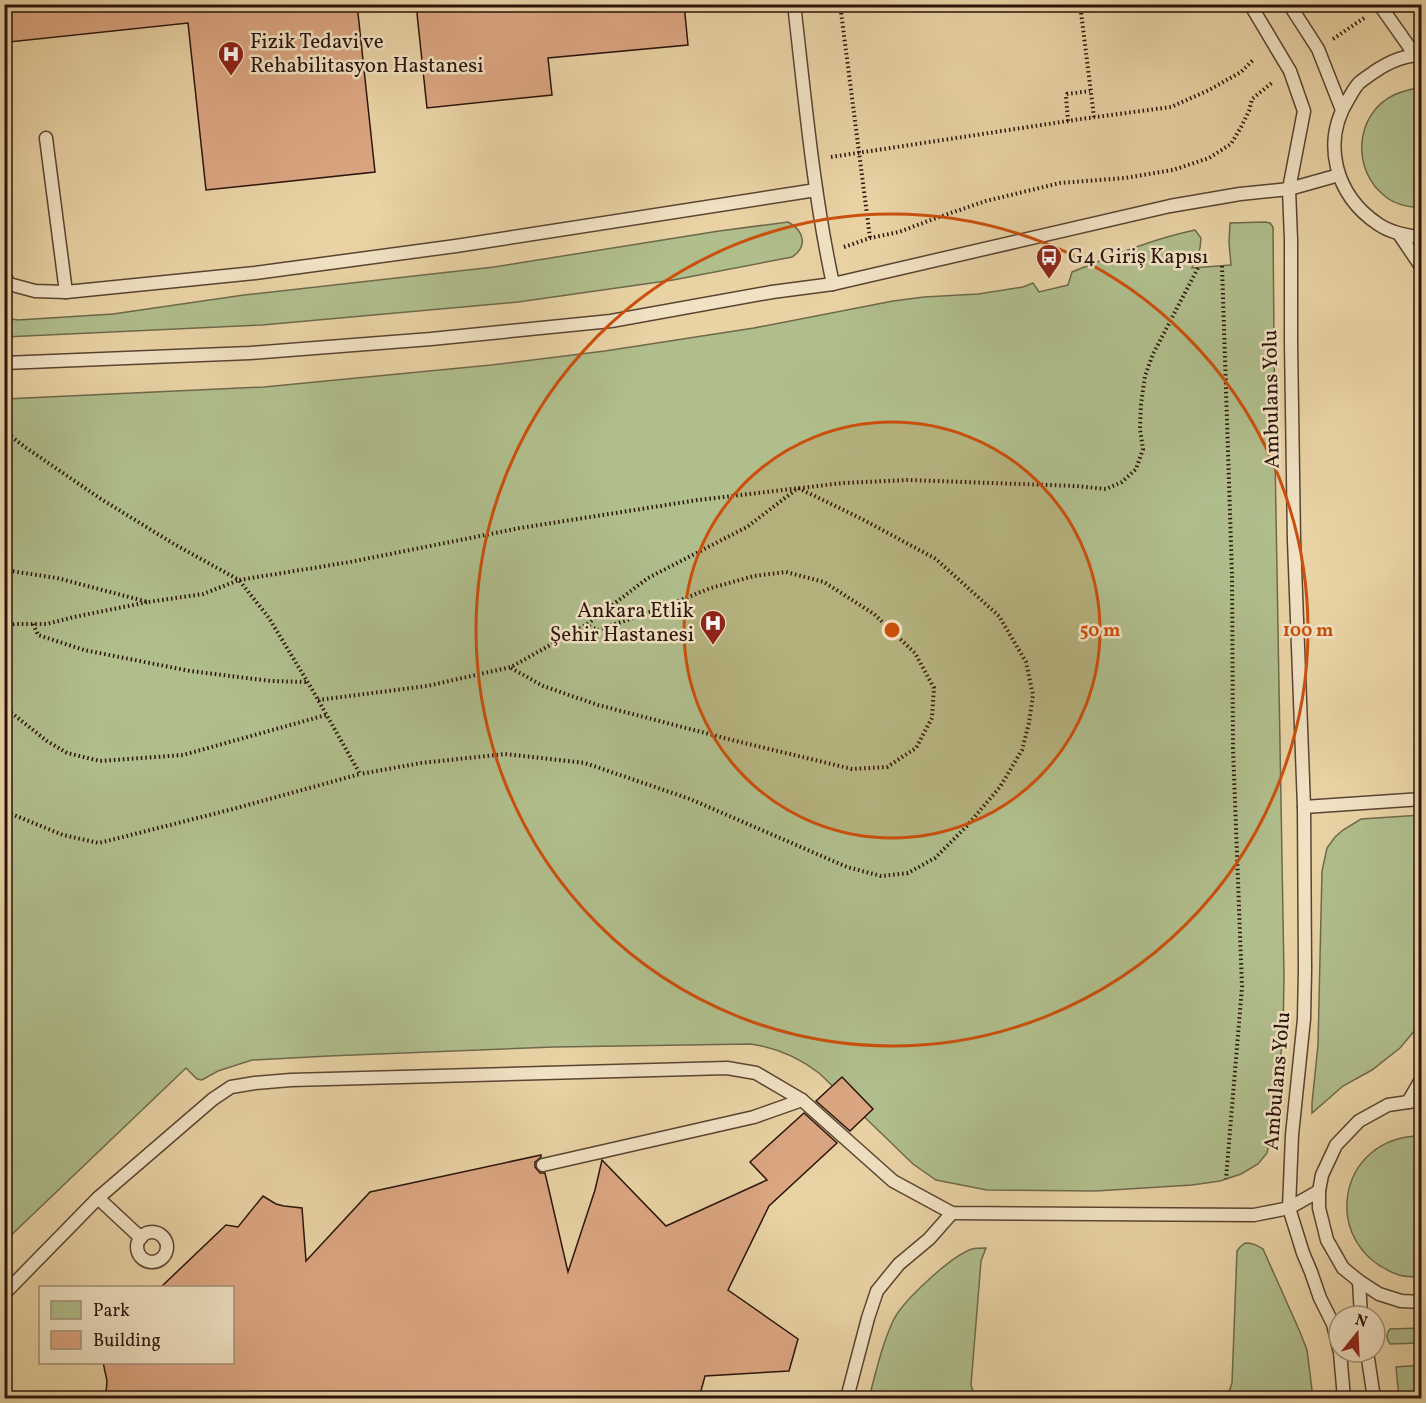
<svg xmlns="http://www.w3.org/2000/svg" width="1426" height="1403" font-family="Vollkorn,serif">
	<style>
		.green { fill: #b0be8c; stroke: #6e694b; stroke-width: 1.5 }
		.building { fill: #dba682; stroke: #2b140a; stroke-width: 1.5 }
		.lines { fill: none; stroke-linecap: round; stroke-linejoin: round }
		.service-casing { stroke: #5a4431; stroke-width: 15 }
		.path { stroke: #2b140a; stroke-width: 4; stroke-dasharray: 1.5 3; stroke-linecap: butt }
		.service { stroke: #f1e2c4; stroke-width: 12 }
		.ring { fill: none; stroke: #cc4f0c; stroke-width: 3 }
		.labels { text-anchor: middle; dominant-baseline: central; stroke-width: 5; stroke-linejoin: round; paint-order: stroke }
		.poi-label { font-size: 21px; fill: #2b140a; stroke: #f1e2c4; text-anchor: start }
		.street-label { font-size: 21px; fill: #2b140a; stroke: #f1e2c4 }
		.centre { fill: #cc4f0c; stroke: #f1e2c4; stroke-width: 3 }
		.ring-label { font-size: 18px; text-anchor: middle; font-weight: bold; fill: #cc4f0c; stroke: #f1e2c4; stroke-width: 5; stroke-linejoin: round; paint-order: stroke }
	</style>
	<rect width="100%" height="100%" fill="#e9d3a5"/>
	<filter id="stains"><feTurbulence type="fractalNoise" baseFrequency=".00333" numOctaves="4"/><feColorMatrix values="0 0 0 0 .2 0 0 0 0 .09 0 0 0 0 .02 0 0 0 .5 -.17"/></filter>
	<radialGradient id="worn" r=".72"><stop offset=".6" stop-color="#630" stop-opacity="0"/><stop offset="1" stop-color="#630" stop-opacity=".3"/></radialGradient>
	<g class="green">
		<path d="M1412,89h9v119c-12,-1 -25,-3 -35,-11 -35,-26 -32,-83 8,-102 6,-3 12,-4 18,-6z"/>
		<path d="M788,222c15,8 21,24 4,35l-119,23 -155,22 -256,23 -257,12v-19l13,2 95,-6 131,-19 250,-28 225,-36z"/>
		<path d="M1265,222l5,1 3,4 2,229 9,519 -1,60 -11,96 -5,22 -9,11 -17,10 -21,7 -28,4 -96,6 -109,-1 -51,-10 -23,-16 -94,-91c-21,-16 -42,-25 -68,-29l-197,3 -225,9 -77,4 -34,11 -16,9 -5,-1 -11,-11 -181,173v-842l259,-12 227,-22 114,-14 149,-23 139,-27 31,-4 54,-3 45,-7 10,-4 6,9 29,-7 4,-13c40,-16 80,-33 123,-42l6,8 -1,10 -8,20 39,-3 -2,-23 1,-19z"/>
		<polygon points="1421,815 1421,1023 1400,1048 1372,1070 1343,1086 1312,1113 1312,1103 1318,1045 1322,871 1327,848 1335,837 1343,830 1361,819"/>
		<path d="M1421,1136v141c-7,0 -15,0 -22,-2 -81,-28 -63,-139 22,-139z"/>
		<path d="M1245,1243c8,0 11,2 18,6l37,83 7,18 6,48h-86l5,-15 5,-132 3,-4z"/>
		<path d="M986,1248l-5,13 -10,124 4,13h-106c7,-26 13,-54 25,-79 10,-19 57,-63 78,-70 4,-1 10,-1 14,-1z"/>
		<path d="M1421,1328v15l-31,1c-4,-6 -4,-10 0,-15z"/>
		<polygon points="1421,1365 1421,1398 1399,1398 1396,1367"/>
	</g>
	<g class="building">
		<polygon points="5,4 357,4 375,172 206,190 188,23 9,42"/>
		<polygon points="416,4 684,4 688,45 548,58 552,95 427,108"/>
		<polygon points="842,1077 873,1109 850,1131 816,1101"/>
		<polygon points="804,1113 837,1143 769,1206 728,1290 798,1339 789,1371 705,1376 699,1398 145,1398 106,1393 107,1381 103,1362 232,1362 232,1287 161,1287 226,1225 238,1227 263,1196 276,1204 284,1206 302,1208 306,1261 370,1192 541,1155 541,1157 535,1162 535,1167 540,1173 545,1173 568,1272 595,1190 602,1160 666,1226 767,1180 750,1162"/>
	</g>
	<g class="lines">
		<g class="service-casing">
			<g id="service">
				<path d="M794,4c11,94 19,188 39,280"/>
				<polyline points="1250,4 1290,71 1304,111 1289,189 1291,240 1291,342 1294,540 1304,807 1305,970 1304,1019 1292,1135 1289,1208 1303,1253 1311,1272 1320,1298 1333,1324 1339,1349"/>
				<polyline points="1289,4 1318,49 1342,110"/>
				<polyline points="1379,4 1415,55"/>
				<path d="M1422,55c-17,0 -35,8 -48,17 -4,3 -10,7 -15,11 -4,4 -7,10 -10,15 -28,44 -14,97 29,126 13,9 28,11 44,14"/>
				<polyline points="46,138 66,292"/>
				<polyline points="1399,234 1422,268"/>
				<polyline points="4,275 9,284 35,291 66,292 255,273 456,246 816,190"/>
				<polyline points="4,363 250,353 431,339 611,321 772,292 833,284 1170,206 1240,194 1289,189 1339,175"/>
				<polyline points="1304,807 1422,799"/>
				<polyline points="1422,1100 1388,1105 1359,1121 1336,1145 1322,1175 1319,1191 1319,1208 1327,1240 1343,1268 1359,1281 1379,1294 1401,1301 1422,1302"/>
				<polyline points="1408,1102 1422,1078"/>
				<polyline points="543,1165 754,1117 802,1100"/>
				<polyline points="98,1198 141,1238"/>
				<circle cx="152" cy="1247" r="15"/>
				<polyline points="1359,1281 1361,1316"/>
				<polyline points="4,1294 98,1198 213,1099 231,1087 255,1083 291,1080 727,1068 756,1073 802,1100 893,1181 952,1213 1254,1215 1289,1208 1319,1191"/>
				<polyline points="1340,1352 1344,1398"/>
				<polyline points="1367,1352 1374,1398"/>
				<polyline points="847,1398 868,1318 877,1291 899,1264 929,1239 952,1213"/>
			</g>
		</g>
		<g class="path">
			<polyline points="840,4 870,238"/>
			<polyline points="1080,4 1094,117"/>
			<polyline points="1333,39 1364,18"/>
			<polyline points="1068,121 1066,96 1067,94 1090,91"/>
			<polyline points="831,157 1081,119 1171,107 1209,90 1241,72 1254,59"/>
			<polyline points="844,247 870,238 899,232 936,218 986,201 1060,183 1125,178 1173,170 1209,158 1231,144 1240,129 1249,111 1252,99 1273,82"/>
			<polyline points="1222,266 1232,575 1233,748 1242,987 1226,1179"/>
			<polyline points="4,431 25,447 101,499 174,544 239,580 350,562 520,528 698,500 843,483 908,480 1076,486 1106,489 1122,482 1136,469 1143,449 1140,429 1141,404 1145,376 1153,354 1198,268"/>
			<polyline points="4,570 57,578 148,602 203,594 239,580 269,618 313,691 360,774 233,809 99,843 63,835 4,811"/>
			<polyline points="33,624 38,635 84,650 190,671 271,681 308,682"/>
			<polyline points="4,626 15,624 47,624 74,617 148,602"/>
			<polyline points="511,668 543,686 598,705 736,741 852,769 887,767 916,748 932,718 934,688 915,653 874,614 824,582 786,572 754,576 711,588 653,611 598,630 586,625"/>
			<polyline points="318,700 427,686 511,667 586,625 648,578 747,527 798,488 860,518 936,559 999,616 1026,662 1033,695 1029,723 1022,750 1000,787 965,828 935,858 908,873 881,876 847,867 690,799 585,763 505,754 421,763 360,774"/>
			<polyline points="4,707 47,741 67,753 100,761 183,755 326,715"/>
		</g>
		<use href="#service" class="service"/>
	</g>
	<circle cx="892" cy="630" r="208" fill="#cc4f0c" fill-opacity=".12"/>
	<g class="ring">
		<circle cx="892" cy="630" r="208"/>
		<circle cx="892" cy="630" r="416"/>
	</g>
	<defs>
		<g id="hospital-pin" transform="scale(1.35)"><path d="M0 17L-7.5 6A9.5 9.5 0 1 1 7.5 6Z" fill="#8f2418" stroke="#f1e2c4"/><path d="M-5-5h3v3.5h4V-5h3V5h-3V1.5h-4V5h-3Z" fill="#fff"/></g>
		<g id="bus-pin" transform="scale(1.35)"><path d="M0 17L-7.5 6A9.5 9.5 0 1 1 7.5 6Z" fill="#8f2418" stroke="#f1e2c4"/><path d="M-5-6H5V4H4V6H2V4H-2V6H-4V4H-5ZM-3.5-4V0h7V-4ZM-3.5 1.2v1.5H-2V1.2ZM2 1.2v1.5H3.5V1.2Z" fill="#fff"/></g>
	</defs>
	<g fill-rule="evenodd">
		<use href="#hospital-pin" x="231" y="54"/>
		<use href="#bus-pin" x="1049" y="257"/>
		<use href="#hospital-pin" x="713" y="623"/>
	</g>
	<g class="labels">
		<g class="poi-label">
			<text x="250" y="42">Fizik Tedavi ve<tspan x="250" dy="24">Rehabilitasyon Hastanesi</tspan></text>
			<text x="1068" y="257">G4 Giriş Kapısı</text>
			<text x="694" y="611" text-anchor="end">Ankara Etlik<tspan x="694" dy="24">Şehir Hastanesi</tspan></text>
		</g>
		<g class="street-label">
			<text transform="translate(1272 399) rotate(-91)">Ambulans Yolu</text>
			<text transform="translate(1278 1081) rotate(-85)">Ambulans Yolu</text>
		</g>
	</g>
	<circle cx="892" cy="630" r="9" class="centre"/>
	<g class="ring-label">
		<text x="1100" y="636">50 m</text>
		<text x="1308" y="636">100 m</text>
	</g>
	<rect width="1426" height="1403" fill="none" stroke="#e9d3a5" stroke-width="24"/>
	<rect x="6" y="6" width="1414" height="1391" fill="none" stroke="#2b140a" stroke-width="3"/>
	<rect x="12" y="12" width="1402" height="1379" fill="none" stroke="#2b140a" stroke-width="1.5"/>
	<rect x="39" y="1286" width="195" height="78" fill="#f1e2c4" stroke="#a2907a" stroke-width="1.5"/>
	<rect x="51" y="1301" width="30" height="18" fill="#b0be8c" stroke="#a2907a" stroke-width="1.5"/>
	<text x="93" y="1316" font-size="18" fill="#2b140a">Park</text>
	<rect x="51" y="1331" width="30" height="18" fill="#dba682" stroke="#a2907a" stroke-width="1.5"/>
	<text x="93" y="1346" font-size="18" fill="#2b140a">Building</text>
	<g transform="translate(1357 1334) rotate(18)"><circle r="28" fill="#f1e2c4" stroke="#a2907a" stroke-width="1.5"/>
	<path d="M0-4.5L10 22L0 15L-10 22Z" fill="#8f2418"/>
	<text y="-9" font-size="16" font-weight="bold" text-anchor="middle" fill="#2b140a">N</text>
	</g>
	<rect width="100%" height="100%" filter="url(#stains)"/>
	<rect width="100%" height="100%" fill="url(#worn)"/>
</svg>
